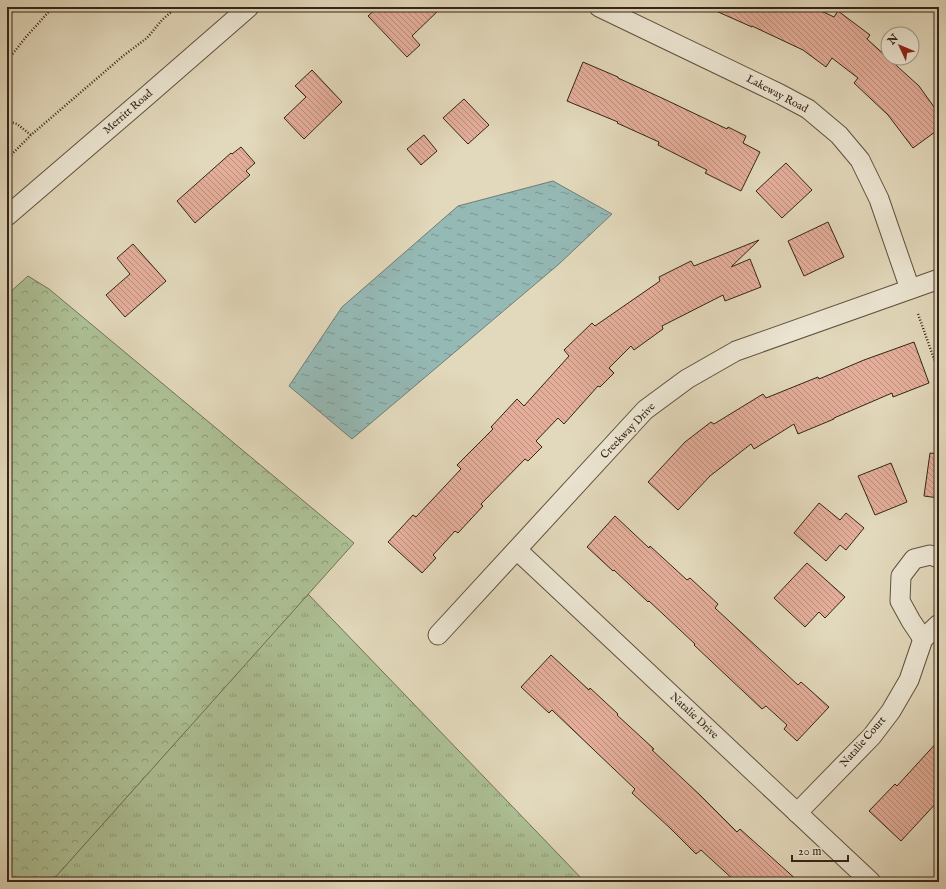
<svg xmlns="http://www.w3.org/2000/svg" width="946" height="889" font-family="'IM FELL English',serif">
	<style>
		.grass { fill: url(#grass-tufts); stroke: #707256 }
		.forest { fill: url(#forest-crowns); stroke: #707256 }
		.water { fill: url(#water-ripples); stroke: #6e7e75 }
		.building { fill: url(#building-back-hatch); stroke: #342516 }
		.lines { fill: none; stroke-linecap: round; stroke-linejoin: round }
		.minor-casing { stroke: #60523f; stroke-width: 21 }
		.path { stroke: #342516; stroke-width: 2.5; stroke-dasharray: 1 2; stroke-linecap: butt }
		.minor { stroke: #ece6d3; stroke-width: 19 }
		.labels { text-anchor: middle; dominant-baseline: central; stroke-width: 4; stroke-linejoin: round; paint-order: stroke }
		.street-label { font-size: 11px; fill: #342516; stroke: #ece6d3 }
	</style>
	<defs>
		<pattern id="grass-tufts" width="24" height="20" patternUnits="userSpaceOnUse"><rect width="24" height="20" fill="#adc095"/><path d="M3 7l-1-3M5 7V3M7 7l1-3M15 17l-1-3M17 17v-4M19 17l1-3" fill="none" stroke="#8e9c79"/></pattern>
		<pattern id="forest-crowns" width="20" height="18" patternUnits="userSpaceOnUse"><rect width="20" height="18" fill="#adc095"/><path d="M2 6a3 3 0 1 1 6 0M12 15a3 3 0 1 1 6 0" fill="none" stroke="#8e9c79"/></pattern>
		<pattern id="water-ripples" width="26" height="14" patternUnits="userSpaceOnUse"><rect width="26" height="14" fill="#95b9b5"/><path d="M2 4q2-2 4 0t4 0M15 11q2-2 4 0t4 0" fill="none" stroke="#7a9692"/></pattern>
		<pattern id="building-back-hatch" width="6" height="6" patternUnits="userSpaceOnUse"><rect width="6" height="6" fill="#e4ae9a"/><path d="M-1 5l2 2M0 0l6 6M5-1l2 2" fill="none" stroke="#ba8d7d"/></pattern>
	</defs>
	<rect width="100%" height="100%" fill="#e2d8bb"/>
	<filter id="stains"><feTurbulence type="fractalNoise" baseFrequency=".005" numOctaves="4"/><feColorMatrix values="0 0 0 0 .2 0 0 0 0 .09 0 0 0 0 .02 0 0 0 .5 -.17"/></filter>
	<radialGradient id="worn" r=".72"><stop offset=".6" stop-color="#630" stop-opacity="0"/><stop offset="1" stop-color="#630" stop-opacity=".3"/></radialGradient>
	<polygon class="grass" points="308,594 585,882 51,882"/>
	<polygon class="forest" points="28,276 49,289 354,543 51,882 7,882 7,295"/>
	<polygon class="water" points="553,181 612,214 559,264 352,439 289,386 342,307 458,206"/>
	<g class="building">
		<polygon points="378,7 442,7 412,36 420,45 407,57 368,16"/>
		<polygon points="707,7 813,7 834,17 838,11 870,35 867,39 919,86 939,114 939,129 913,148 888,115 854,83 858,78 832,58 826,67 803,50 752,26 752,27"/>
		<polygon points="583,62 618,77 618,78 664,99 727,129 728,127 746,136 743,143 760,152 741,191 705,173 707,170 658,145 659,142 617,123 618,122 567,101"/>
		<polygon points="312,70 342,102 304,139 284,118 306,97 295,86"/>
		<polygon points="464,99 489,125 468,144 443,118"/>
		<polygon points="424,135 437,151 421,165 407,149"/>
		<polygon points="241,147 255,163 246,171 250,175 195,223 177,201 231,153 232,154"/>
		<polygon points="786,163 812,190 782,218 756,191"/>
		<polygon points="828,222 844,257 804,276 788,241"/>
		<polygon points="759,240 731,267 750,259 761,287 725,301 723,295 662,326 663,329 634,350 631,346 609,368 614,373 600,387 598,386 564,424 558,418 536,441 542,447 528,461 525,459 481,504 483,506 458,533 455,531 433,555 436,558 422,573 388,542 413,515 416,517 461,469 457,465 493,429 491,427 517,399 524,406 569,356 564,350 592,323 595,326 660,281 659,277 691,261 694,266"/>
		<polygon points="133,244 166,281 125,317 106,295 130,274 117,258"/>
		<polygon points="914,342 929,383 893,397 892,393 834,418 834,419 798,434 794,424 754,449 751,444 710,476 678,510 648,482 685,442 711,422 714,424 763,394 766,398 818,377 819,379 864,360"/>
		<polygon points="930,453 939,454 939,498 924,496"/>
		<polygon points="891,463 907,502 875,515 858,476"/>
		<polygon points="819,503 840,520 846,513 864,528 846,550 840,545 826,561 794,533"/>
		<polygon points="615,516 649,548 650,546 687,580 690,578 718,604 715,608 798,685 801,682 829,707 797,741 784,729 787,725 766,706 762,709 694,645 695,644 649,601 648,602 614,570 613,571 587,547"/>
		<polygon points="807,563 845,597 825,618 819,612 805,627 774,598"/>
		<polygon points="551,655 589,690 590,688 618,714 617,715 654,749 652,750 701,796 737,832 740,829 799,882 736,882 701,850 696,854 670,828 632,793 635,789 552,710 549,713 521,687"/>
		<polygon points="939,740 939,800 901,841 869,811 895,784 897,786"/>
	</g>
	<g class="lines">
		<g class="minor-casing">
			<g id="minor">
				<polyline points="599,7 780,94 808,109 839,135 860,160 879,199 910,289"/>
				<polyline points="7,216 141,101 249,7"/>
				<polyline points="517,550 871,882"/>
				<polyline points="438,635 645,410 687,379 736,351 939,279"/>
				<polyline points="923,639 911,621 900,601 901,576 914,559 930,555 939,558"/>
				<polyline points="797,813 872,736 891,711 909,680 923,639 939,624"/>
			</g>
		</g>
		<g class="path">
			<polyline points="7,61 26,37 53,7"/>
			<polyline points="7,121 17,124 31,135"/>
			<polyline points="7,159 31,135 123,56 147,38 162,20 177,7"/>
			<polyline points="918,314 939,373"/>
		</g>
		<use href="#minor" class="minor"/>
	</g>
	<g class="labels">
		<g class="street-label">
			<text transform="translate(777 94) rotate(28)">Lakeway Road</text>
			<text transform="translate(128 112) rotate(-41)">Merritt Road</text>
			<text transform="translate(628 431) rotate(-46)">Creekway Drive</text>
			<text transform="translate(694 716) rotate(43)">Natalie Drive</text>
			<text transform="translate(863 742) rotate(-49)">Natalie Court</text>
		</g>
	</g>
	<rect width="946" height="889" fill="none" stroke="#e2d8bb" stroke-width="24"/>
	<rect x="8" y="8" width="930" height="873" fill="none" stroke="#342516" stroke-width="2"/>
	<rect x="12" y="12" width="922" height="865" fill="none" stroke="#342516"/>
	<g transform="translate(900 46) rotate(314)"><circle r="19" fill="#ece6d3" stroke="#a29987"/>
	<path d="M0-3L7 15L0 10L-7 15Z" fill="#8f2418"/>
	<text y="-6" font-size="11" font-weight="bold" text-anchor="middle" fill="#342516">N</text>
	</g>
	<path d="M792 855v6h56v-6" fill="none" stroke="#342516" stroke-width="2"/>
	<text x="798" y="855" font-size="12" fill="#342516" stroke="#ece6d3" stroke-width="3" paint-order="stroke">20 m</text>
	<rect width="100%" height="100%" filter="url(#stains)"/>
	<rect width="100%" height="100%" fill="url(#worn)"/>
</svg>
